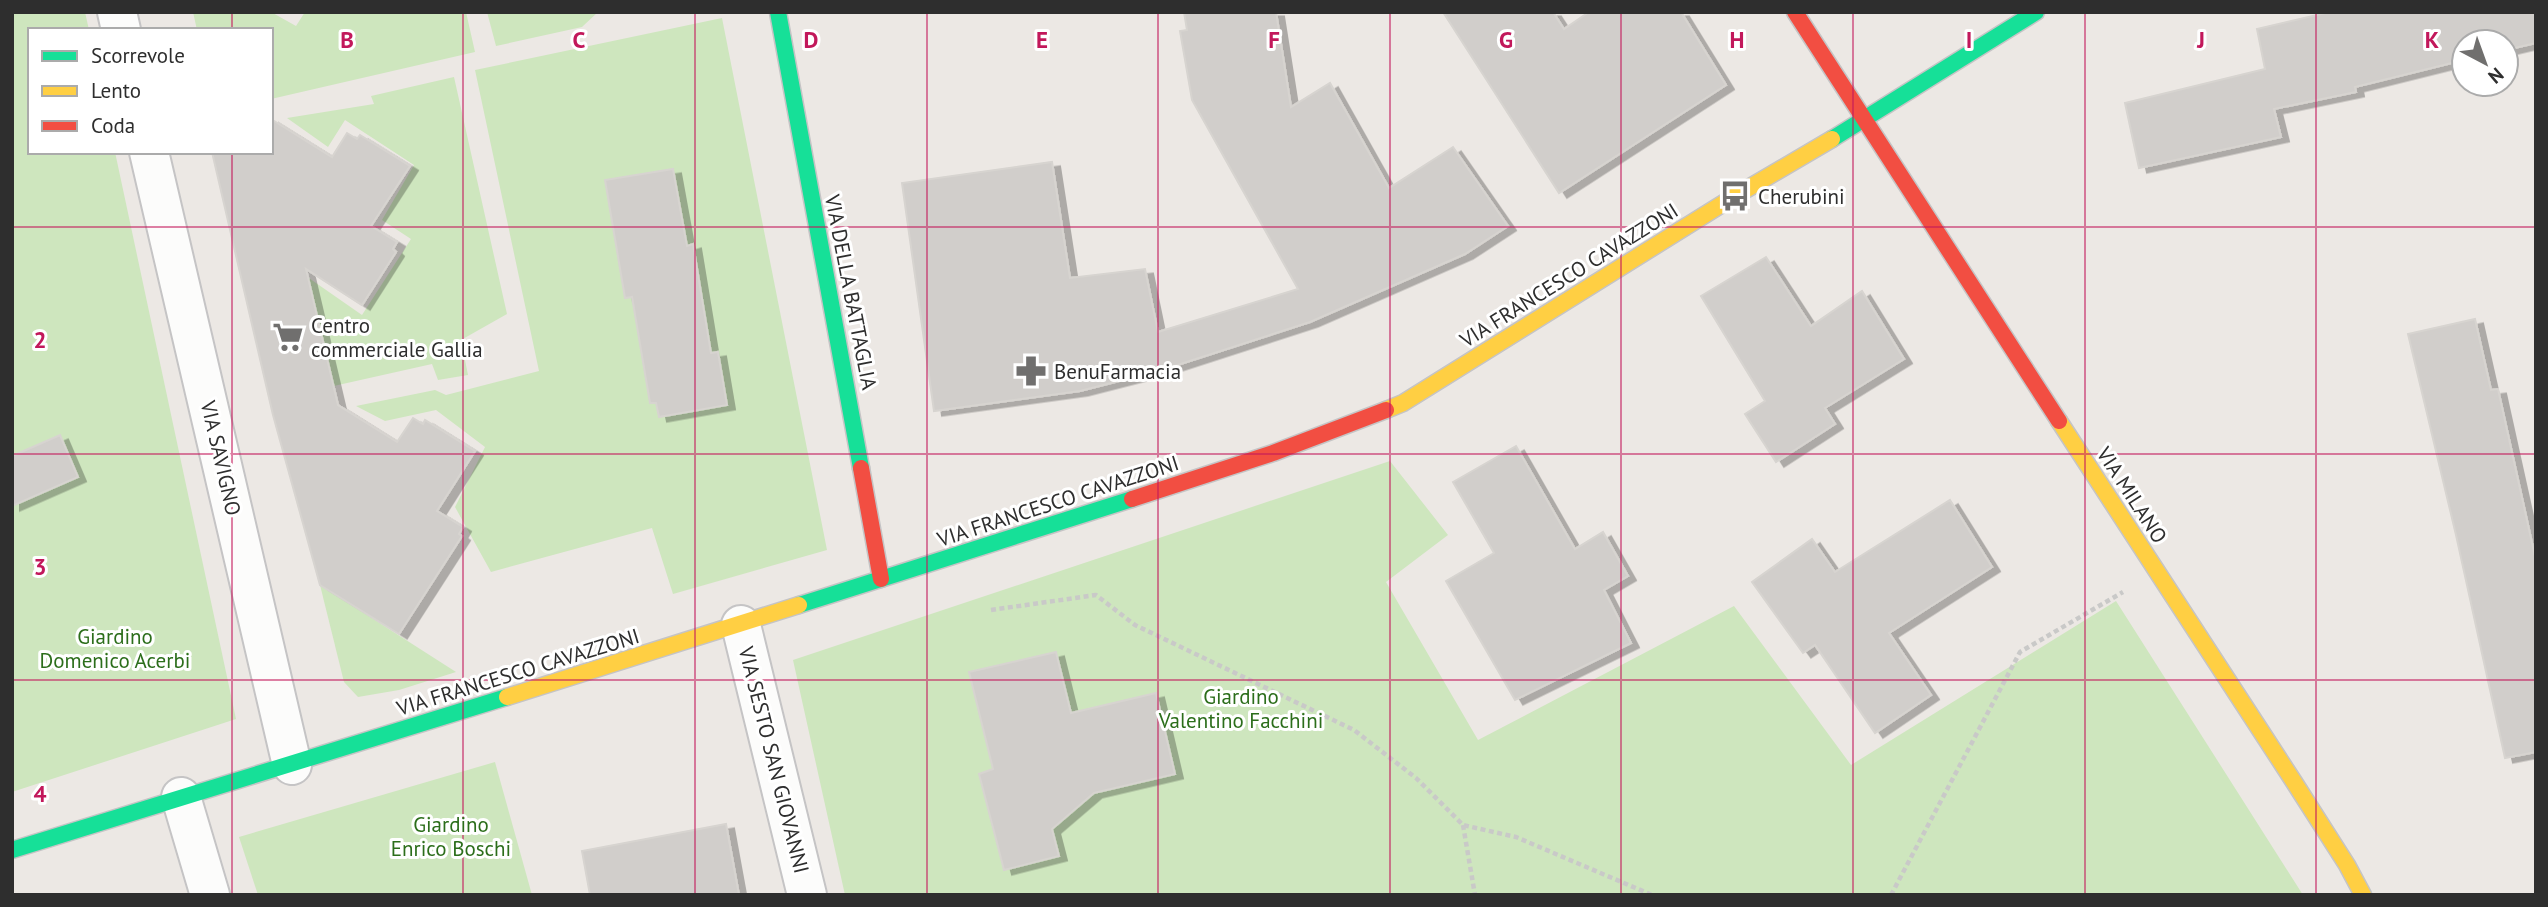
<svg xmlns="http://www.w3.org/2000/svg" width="2548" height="907" font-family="'PT Sans',sans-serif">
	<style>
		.green { fill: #cee6be }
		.building { fill: #d1cecb; stroke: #d7d4d0; stroke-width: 2; filter: url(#shadow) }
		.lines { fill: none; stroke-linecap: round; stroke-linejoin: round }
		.street-casing { stroke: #c5c4c5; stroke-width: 42 }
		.fast-casing { stroke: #c5c4c5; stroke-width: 19 }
		.slow-casing { stroke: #c5c4c5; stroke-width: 19 }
		.jam-casing { stroke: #c5c4c5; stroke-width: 19 }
		.path { stroke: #c9c9c8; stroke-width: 4.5; stroke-dasharray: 5 3.5; stroke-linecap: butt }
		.street { stroke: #fcfcfb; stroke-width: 38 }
		.fast { stroke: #16e098; stroke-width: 16 }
		.slow { stroke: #ffcf43; stroke-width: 16 }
		.jam { stroke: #f24e42; stroke-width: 16 }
		.grid { fill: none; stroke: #c2185b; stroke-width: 2; stroke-opacity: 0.55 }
		.labels { text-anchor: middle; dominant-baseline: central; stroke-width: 6; stroke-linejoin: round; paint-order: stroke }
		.poi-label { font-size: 21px; fill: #2e2e2e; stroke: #fff; text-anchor: start }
		.street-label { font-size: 21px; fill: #2e2e2e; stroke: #fff }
		.park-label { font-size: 21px; fill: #2c6e1b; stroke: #fff }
		.grid-label { font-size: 23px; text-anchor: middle; font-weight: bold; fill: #c2185b; stroke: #fff; stroke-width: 6; stroke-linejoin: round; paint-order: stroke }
	</style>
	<defs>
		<filter id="shadow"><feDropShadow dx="8" dy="4.5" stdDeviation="0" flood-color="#0004"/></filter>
	</defs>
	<rect width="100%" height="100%" fill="#ece8e4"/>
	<g class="green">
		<polygon points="12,12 85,12 89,30 30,30 30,152 115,152 236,719 12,792"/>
		<polygon points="193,12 271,12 296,26 305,12 466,12 475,52 271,99 271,30 197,30"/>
		<polygon points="487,12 598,12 582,27 496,46"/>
		<polygon points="722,18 827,550 673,594 652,528 491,572 455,507 485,447 436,410 385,421 356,406 435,390 446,395 539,371 475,70"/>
		<polygon points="454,77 507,314 461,340 468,375 438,380 432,364 289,396 247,235 362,315 411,239 382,220 414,165 345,120 328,147 287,118 374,104 371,96"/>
		<polygon points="1390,461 1448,535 1386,582 1478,740 1734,606 1851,765 2116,601 2303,895 845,895 793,660"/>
		<polygon points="320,585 456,672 399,690 358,697 344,682"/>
		<polygon points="495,762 532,895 258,895 239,837"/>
	</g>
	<g class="building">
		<polygon points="1184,12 1276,12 1291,107 1330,83 1389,188 1453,147 1508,226 1465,254 1310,322 1162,370 1080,391 934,411 902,183 1052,162 1070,278 1145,269 1158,332 1298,289 1192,100 1180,31 1187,30"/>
		<polygon points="1443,12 1553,12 1564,29 1589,12 1681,12 1726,85 1559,193"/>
		<polygon points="2330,12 2536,12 2536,43 2506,50 2506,42 2464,42 2464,60 2355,87 2356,92 2274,109 2281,137 2139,168 2125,103 2265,69 2257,29"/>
		<polygon points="271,119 332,157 347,133 357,139 360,135 410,166 371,226 397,242 393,249 396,252 362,305 306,269 338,405 397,442 413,418 423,424 425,420 475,451 437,511 463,527 459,534 462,536 399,634 320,585 273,415 212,152 271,152"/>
		<polygon points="673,169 687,246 693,244 711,353 718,352 727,405 659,417 656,403 650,403 632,297 625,298 605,180"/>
		<polygon points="1766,257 1811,326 1862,291 1904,359 1825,408 1835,424 1776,462 1745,414 1765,401 1701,296"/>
		<polygon points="2475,319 2491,390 2498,389 2536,561 2536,752 2505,758 2456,535 2408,334"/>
		<polygon points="60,435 78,477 12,506 12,456"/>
		<polygon points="1516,446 1575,549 1603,532 1628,576 1604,590 1631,643 1515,700 1446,581 1494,553 1453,482"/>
		<polygon points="1950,500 1992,567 1889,633 1931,695 1875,733 1815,645 1803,653 1752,582 1812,539 1835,572"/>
		<polygon points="1056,652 1071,713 1156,693 1175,774 1094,793 1052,829 1059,856 1004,870 979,774 993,769 969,672"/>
		<polygon points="726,824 739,895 590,895 582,851"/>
	</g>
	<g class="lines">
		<g class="street-casing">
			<g id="street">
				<polyline points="117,12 121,30"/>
				<polyline points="149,152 292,765"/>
				<polyline points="741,625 807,895"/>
				<polyline points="181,797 210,895"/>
			</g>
		</g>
		<g class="fast-casing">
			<g id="fast">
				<polyline points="778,12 861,468"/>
				<polyline points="1832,139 2036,12"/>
				<polyline points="799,605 1132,499"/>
				<polyline points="12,850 507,697"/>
			</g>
		</g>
		<g class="slow-casing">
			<g id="slow">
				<polyline points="1386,410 1403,403 1735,196 1832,139"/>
				<polyline points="2059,421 2294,782 2347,865 2363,895"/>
				<polyline points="507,697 799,605"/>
			</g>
		</g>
		<g class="jam-casing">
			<g id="jam">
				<polyline points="1795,12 2059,421"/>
				<polyline points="861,468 881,579"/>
				<polyline points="1132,499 1273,453 1386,410"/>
			</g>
		</g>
		<g class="path">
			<polyline points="991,610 1096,595 1135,625 1354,730 1416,778 1463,825 1516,837 1652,895"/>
			<polyline points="1463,825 1475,895"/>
			<polyline points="1891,895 2020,652 2123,592"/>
		</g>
		<use href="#street" class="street"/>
		<use href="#fast" class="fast"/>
		<use href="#slow" class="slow"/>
		<use href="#jam" class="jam"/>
	</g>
	<path class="grid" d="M232,12v18M463,12v883M695,12v883M927,12v883M1158,12v883M1390,12v883M1621,12v883M1853,12v883M2085,12v883M2316,12v883M232,152v743M12,227h2524M12,454h2524M12,680h2524"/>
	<defs>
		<g id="bus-bare" transform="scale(2.415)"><path d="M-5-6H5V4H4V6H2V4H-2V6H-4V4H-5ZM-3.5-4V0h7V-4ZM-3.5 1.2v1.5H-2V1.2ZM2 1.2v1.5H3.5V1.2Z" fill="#706f6e" stroke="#fff" stroke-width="2.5" paint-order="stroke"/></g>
		<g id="supermarket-bare" transform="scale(2.415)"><path d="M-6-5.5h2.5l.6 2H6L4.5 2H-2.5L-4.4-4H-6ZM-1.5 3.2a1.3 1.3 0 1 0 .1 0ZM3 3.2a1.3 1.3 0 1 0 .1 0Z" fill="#706f6e" stroke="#fff" stroke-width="2.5" paint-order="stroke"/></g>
		<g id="pharmacy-bare" transform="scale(2.415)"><path d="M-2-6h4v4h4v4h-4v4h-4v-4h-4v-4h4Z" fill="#706f6e" stroke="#fff" stroke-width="2.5" paint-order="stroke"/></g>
	</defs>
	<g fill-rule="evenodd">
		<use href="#bus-bare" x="1735" y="196"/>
		<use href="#supermarket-bare" x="288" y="337"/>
		<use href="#pharmacy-bare" x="1031" y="371"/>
	</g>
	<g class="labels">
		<g class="poi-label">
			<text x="1758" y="196">Cherubini</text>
			<text x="311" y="325">Centro<tspan x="311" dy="24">commerciale Gallia</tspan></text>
			<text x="1054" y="371">BenuFarmacia</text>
		</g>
		<g class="street-label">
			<text transform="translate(1569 275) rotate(-32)">VIA FRANCESCO CAVAZZONI</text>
			<text transform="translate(851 292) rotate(79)">VIA DELLA BATTAGLIA</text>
			<text transform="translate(221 458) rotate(77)">VIA SAVIGNO</text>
			<text transform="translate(2132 495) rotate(57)">VIA MILANO</text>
			<text transform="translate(1058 501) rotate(-18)">VIA FRANCESCO CAVAZZONI</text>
			<text transform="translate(518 672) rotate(-17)">VIA FRANCESCO CAVAZZONI</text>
			<text transform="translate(774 760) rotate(76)">VIA SESTO SAN GIOVANNI</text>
		</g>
		<g class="park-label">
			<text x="115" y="636">Giardino<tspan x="115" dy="24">Domenico Acerbi</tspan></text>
			<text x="1241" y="696">Giardino<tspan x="1241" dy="24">Valentino Facchini</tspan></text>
			<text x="451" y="824">Giardino<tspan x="451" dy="24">Enrico Boschi</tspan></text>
		</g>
	</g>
	<g class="grid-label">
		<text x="347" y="48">B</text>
		<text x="579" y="48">C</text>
		<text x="811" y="48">D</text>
		<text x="1042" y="48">E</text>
		<text x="1274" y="48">F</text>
		<text x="1506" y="48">G</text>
		<text x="1737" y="48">H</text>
		<text x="1969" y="48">I</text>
		<text x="2201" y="48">J</text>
		<text x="2432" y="48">K</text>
		<text x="40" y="348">2</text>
		<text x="40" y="575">3</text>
		<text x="40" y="802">4</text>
	</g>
	<rect width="2548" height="907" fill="none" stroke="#2e2e2e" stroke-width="28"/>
	<rect x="28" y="28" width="245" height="126" fill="#ffffff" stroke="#ababab" stroke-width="2"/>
	<rect x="42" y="51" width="35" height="10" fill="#16e098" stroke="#ababab" stroke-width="2"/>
	<text x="91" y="63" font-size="21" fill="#2e2e2e">Scorrevole</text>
	<rect x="42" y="86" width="35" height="10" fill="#ffcf43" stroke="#ababab" stroke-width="2"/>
	<text x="91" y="98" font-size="21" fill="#2e2e2e">Lento</text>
	<rect x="42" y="121" width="35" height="10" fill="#f24e42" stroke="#ababab" stroke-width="2"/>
	<text x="91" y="133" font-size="21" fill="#2e2e2e">Coda</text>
	<g transform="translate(2485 63) rotate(139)"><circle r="33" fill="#ffffff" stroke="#ababab" stroke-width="2"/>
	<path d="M0-5L12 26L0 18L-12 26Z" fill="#706f6e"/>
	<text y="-10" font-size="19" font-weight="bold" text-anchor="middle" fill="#2e2e2e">N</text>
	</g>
</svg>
